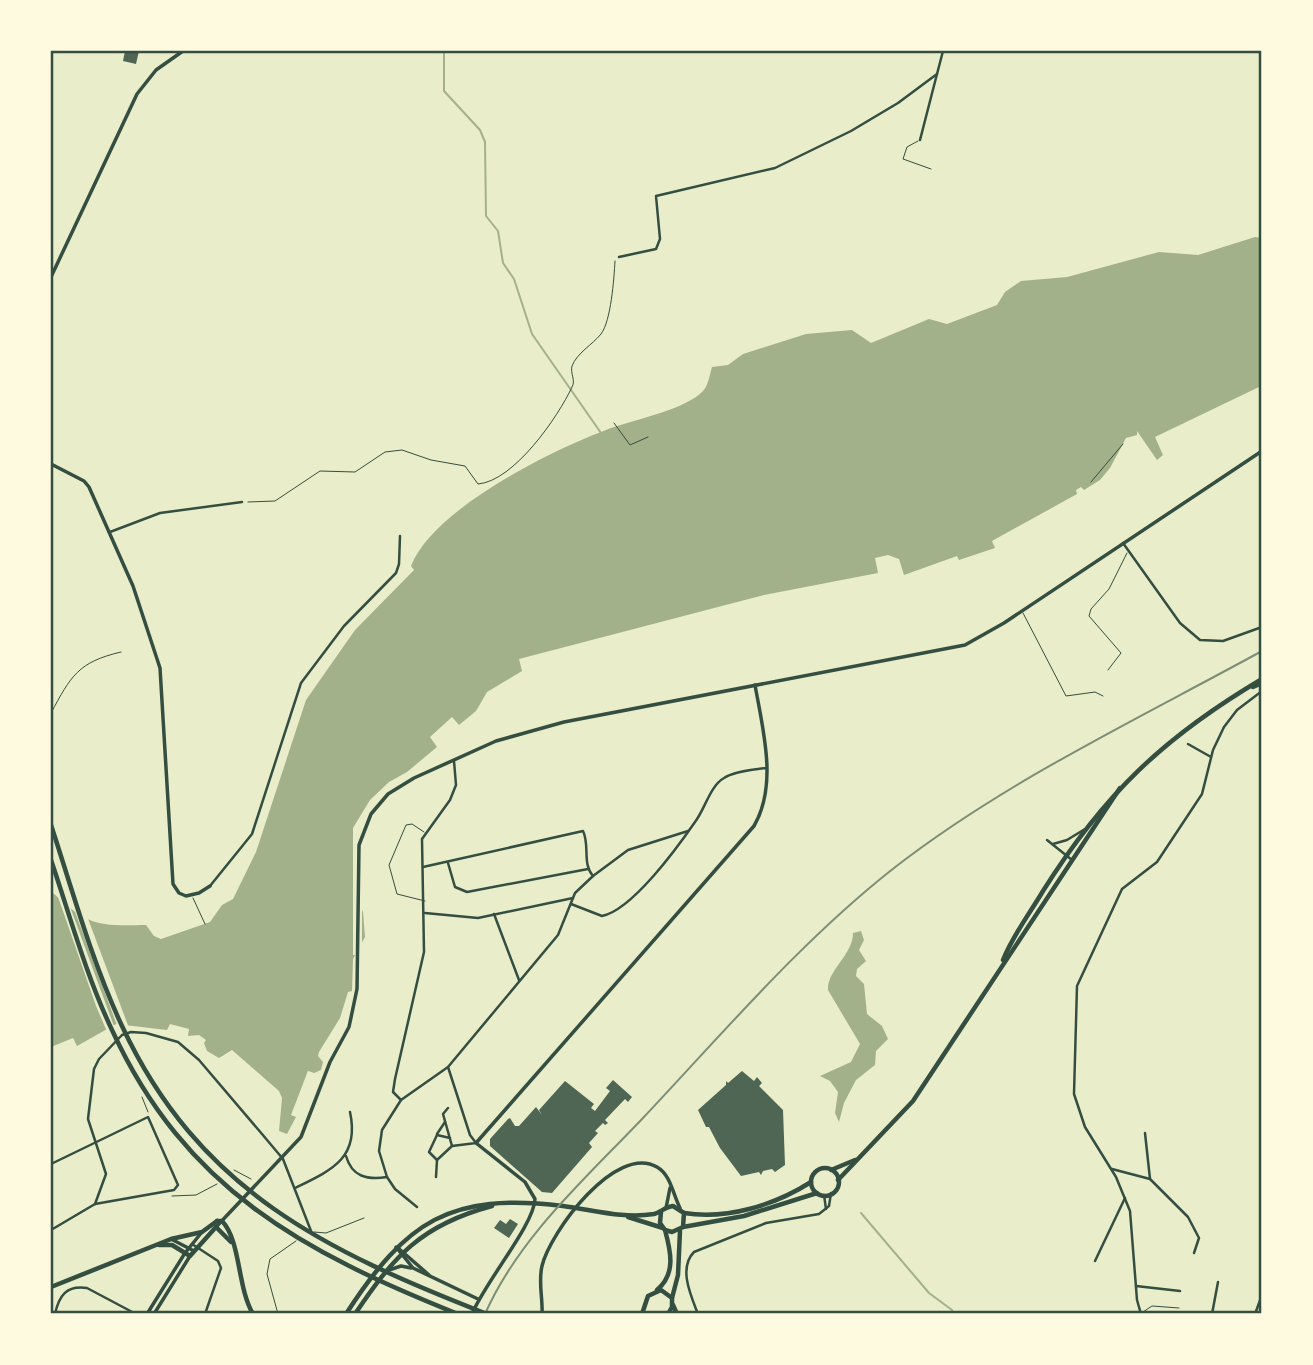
<svg xmlns="http://www.w3.org/2000/svg" width="1313" height="1365" font-family="'Golos Text',sans-serif">
	<style>
		.water { fill: #a3b18a }
		.pier { fill: #e9edc9 }
		.lines { fill: none; stroke-linecap: round; stroke-linejoin: round }
		.stream { stroke: #a3b18a; stroke-width: 2 }
		.building { fill: #4f6655 }
		.path { stroke: #344e41; stroke-width: 1 }
		.service { stroke: #344e41; stroke-width: 1 }
		.minor { stroke: #344e41; stroke-width: 2.5 }
		.tertiary { stroke: #344e41; stroke-width: 3.5 }
		.secondary { stroke: #344e41; stroke-width: 3.5 }
		.primary { stroke: #344e41; stroke-width: 4.5 }
		.motorway { stroke: #344e41; stroke-width: 4.5 }
		.rail { stroke: #7c8e77; stroke-width: 2 }
		.neatline { fill: none; stroke: #344e41; stroke-width: 2.5 }
	</style>
	<rect width="100%" height="100%" fill="#e9edc9"/>
	<g class="water">
		<path d="M1255,237l7,1v153l-3,-4 -104,50 8,18 -6,5 -20,-29v4l-11,3 -16,30 -10,12 -16,10 -3,-3 -5,3 1,4 -85,47 3,7 -36,12 -2,-4 -53,19 -5,-16 -11,-4 -13,3 3,15 -114,22 -245,64 3,12 -35,21 -11,19 -17,14 -7,-8 -22,20 7,10 -30,25 -18,10 -19,18 -17,28v65l10,19 2,25 -12,22 -1,32 -4,1 -8,26 -21,34 -1,4 5,6 -2,8 -7,3 -6,-2 -16,44 4,2 -9,17 -8,-3 3,-33 -3,-7 -47,-41 -13,8 -12,-7 -3,-8 2,-3 -7,-5 -11,1 1,-7 -19,-5 -3,6 -51,-6 -39,22 -4,-8 -22,9v-156c37,35 45,35 95,34l8,11 7,3 49,-17 12,-17 11,-6 23,-47 50,-152 49,-70 59,-60 -3,-4c23,-59 147,-119 203,-139 24,-8 72,-18 89,-36 5,-5 7,-17 9,-24l16,-2 15,-11 63,-20 46,-4 19,13 58,-24 18,5 50,-19 8,-13 16,-11 46,-4 92,-25 39,3z"/>
		<path d="M861,931l3,9 -5,10 7,11 -9,8 -1,7 8,8 3,30 15,12 6,13 -12,12 -1,14 -19,15 -12,23 -5,19 -4,-9 3,-21 -8,-11 -10,-5 31,-14 9,-18 -32,-54c-1,-20 25,-35 25,-57z"/>
	</g>
	<g class="pier">
		<polygon points="56,891 69,904 115,1029 111,1033 108,1034 96,1006"/>
		<polygon points="353,891 362,903 362,950 359,955 353,955"/>
		<polygon points="74,909 87,916 129,1028 118,1028"/>
		<polygon points="308,1071 315,1074 313,1077 310,1075 296,1113 297,1117 291,1115"/>
	</g>
	<g class="lines">
		<g class="stream">
			<polyline points="444,51 444,91 480,130 485,142 486,216 498,231 503,263 514,279 532,334 601,433"/>
			<polyline points="861,1213 929,1293 952,1310 953,1314"/>
		</g>
	</g>
	<g class="building">
		<polygon points="125,51 139,51 136,64 123,61"/>
		<polygon points="742,1071 754,1081 757,1077 762,1083 759,1086 783,1110 785,1165 775,1172 772,1169 763,1171 761,1175 759,1172 741,1176 720,1148 709,1127 706,1127 698,1110 726,1085 726,1081 728,1083"/>
		<polygon points="613,1080 632,1097 628,1102 625,1099 605,1120 608,1123 605,1125 603,1123 595,1131 598,1133 589,1143 592,1147 552,1193 542,1192 490,1146 490,1139 508,1119 510,1118 515,1126 519,1126 536,1107 542,1115 539,1110 565,1081 594,1104 591,1108 595,1111 610,1091 606,1088"/>
		<polygon points="510,1219 518,1224 509,1238 494,1228 500,1220 506,1224"/>
	</g>
	<g class="lines">
		<g class="path">
			<polyline points="614,423 630,445 648,437"/>
			<polyline points="1091,482 1123,444"/>
			<path d="M248,502l27,-1 45,-30 35,1 30,-20 17,-2 29,10 34,6 13,18c36,-3 80,-67 94,-97 4,-7 -2,-13 0,-21 5,-13 20,-21 29,-32 10,-13 13,-55 14,-73"/>
			<path d="M51,713c20,-37 27,-51 70,-61"/>
			<polyline points="142,1097 148,1112"/>
			<polyline points="234,1170 251,1179"/>
			<polyline points="172,1196 196,1195 217,1184"/>
		</g>
		<g class="service">
			<polyline points="918,141 907,147 903,159 931,169"/>
			<polyline points="1023,613 1066,696 1095,692 1103,696"/>
			<polyline points="1108,670 1121,653 1089,616 1091,609 1109,589 1127,553"/>
			<polyline points="424,832 412,824 406,825 389,865 397,894 425,901"/>
			<polyline points="193,898 205,924"/>
			<polyline points="314,1232 326,1233 364,1218"/>
			<polyline points="1143,1312 1152,1306 1179,1308"/>
			<polyline points="278,1314 267,1274 270,1259 296,1241"/>
		</g>
		<g class="minor">
			<polyline points="920,140 937,74"/>
			<polyline points="619,257 656,249 660,239 656,196 775,168 851,131 898,103 937,74 943,51"/>
			<polyline points="110,532 160,513 242,502"/>
			<polyline points="1123,543 1180,623 1200,640 1223,641 1262,627"/>
			<polyline points="1188,744 1211,757"/>
			<polyline points="1047,840 1072,860"/>
			<polyline points="1053,844 1067,840 1085,829"/>
			<polyline points="448,863 455,887 467,892 588,869"/>
			<path d="M423,867l160,-36c7,14 -1,33 10,45"/>
			<polyline points="210,886 252,834 301,683 344,626 396,573 399,564 400,536"/>
			<path d="M571,904l31,12c30,-6 75,-68 93,-94 10,-13 15,-36 29,-44 11,-7 29,-8 42,-10"/>
			<polyline points="425,913 478,918 573,898"/>
			<polyline points="494,914 519,980"/>
			<polyline points="448,1067 470,1135 476,1143 452,1146 443,1114 448,1108"/>
			<polyline points="401,1100 393,1092 395,1079 424,952 422,839 450,800 456,785 454,761"/>
			<polyline points="1145,1133 1150,1179"/>
			<polyline points="437,1134 445,1122"/>
			<polyline points="450,1138 437,1135 429,1152 437,1160 452,1146"/>
			<path d="M346,1156c6,21 21,24 41,21"/>
			<polyline points="51,1164 148,1117 178,1185 174,1190 95,1204 51,1230"/>
			<polyline points="1112,1169 1150,1179 1188,1217 1199,1238 1194,1253"/>
			<polyline points="436,1177 437,1160"/>
			<path d="M295,1188c37,-18 65,-30 55,-76"/>
			<polyline points="824,1195 826,1209"/>
			<polyline points="95,1204 106,1174 88,1119 94,1069 99,1059 122,1035 131,1032 146,1033 178,1042 199,1060 262,1134 283,1159 311,1231"/>
			<polyline points="417,1207 395,1189 387,1177 379,1151 382,1130 401,1100 448,1067 558,935 575,893 593,876 628,850 688,831"/>
			<polyline points="192,1244 218,1261 221,1268 205,1314"/>
			<polyline points="1095,1261 1125,1198"/>
			<polyline points="1136,1286 1180,1291"/>
			<path d="M55,1314c4,-18 11,-29 32,-26l49,26"/>
			<path d="M698,1314c-7,-18 -20,-46 -4,-62l72,-29 53,-9 10,-8 2,-13"/>
			<polyline points="1141,1314 1137,1300 1130,1211 1116,1177 1085,1127 1074,1094 1077,986 1122,889 1157,862 1202,794 1213,750 1224,727 1237,710 1262,691"/>
			<polyline points="1212,1314 1218,1282"/>
			<polyline points="1255,1314 1262,1295"/>
		</g>
		<g class="tertiary">
			<polyline points="51,277 137,94 156,70 183,51"/>
			<polyline points="666,1208 670,1188"/>
			<polyline points="171,1239 194,1251"/>
			<polyline points="396,1247 413,1268 478,1299"/>
			<polyline points="398,1248 429,1275"/>
			<polyline points="389,1270 401,1266 411,1268"/>
			<polyline points="147,1314 185,1253 202,1232"/>
			<polyline points="154,1314 190,1256"/>
			<path d="M472,1314c13,-32 62,-89 63,-115l-10,-17 -49,-39 278,-317c24,-41 9,-96 1,-141"/>
			<path d="M542,1314c1,-16 -4,-32 0,-48 8,-34 74,-123 115,-99 14,8 16,28 23,41"/>
		</g>
		<g class="secondary">
			<polyline points="51,464 84,481 89,487 133,586 160,668 173,884 179,893 186,896 199,893 210,886"/>
			<polyline points="216,1227 301,1137 330,1062 349,1027 357,989 359,845 371,814 388,794 414,778 496,741 564,722 965,645 1004,623 1262,451"/>
		</g>
		<g class="primary">
			<polyline points="1253,687 1262,683"/>
			<path d="M1003,960c10,-25 27,-47 40,-69 61,-97 121,-154 219,-212"/>
			<circle cx="825" cy="1182" r="14"/>
			<polyline points="831,1170 855,1160"/>
			<polyline points="838,1180 913,1101 1120,788"/>
			<path d="M684,1213c43,7 91,-8 127,-31"/>
			<polyline points="628,1217 663,1228"/>
			<path d="M217,1221h5c19,20 15,66 31,93"/>
			<polyline points="216,1227 231,1242"/>
			<polyline points="683,1227 744,1216 817,1193"/>
			<polyline points="159,1245 172,1245 190,1256 216,1227"/>
			<polyline points="51,1287 171,1239 202,1232 217,1221"/>
			<path d="M657,1290c19,-16 14,-38 8,-60"/>
			<polyline points="672,1298 678,1275 680,1231"/>
			<path d="M346,1314c60,-93 104,-122 217,-108 31,4 60,13 91,8 7,-2 11,-7 19,-8l11,7 -1,14 -11,5 -7,-2 -5,-7 1,-11"/>
			<path d="M355,1314c39,-58 66,-89 137,-108"/>
			<polyline points="642,1314 648,1296 661,1290 672,1298 672,1307 668,1314"/>
		</g>
		<g class="motorway">
			<path d="M51,825c22,67 41,137 71,201 77,165 204,225 365,288"/>
			<path d="M51,860c19,56 35,115 61,170 73,159 191,222 346,284"/>
			<polyline points="673,1305 677,1314"/>
		</g>
		<path class="rail" d="M485,1314c34,-77 101,-136 158,-196 81,-86 158,-177 251,-250 112,-87 244,-149 368,-217"/>
	</g>
	<rect width="1313" height="1365" fill="none" stroke="#fefae0" stroke-width="105"/>
	<rect x="52" y="52" width="1208" height="1260" class="neatline"/>
</svg>
